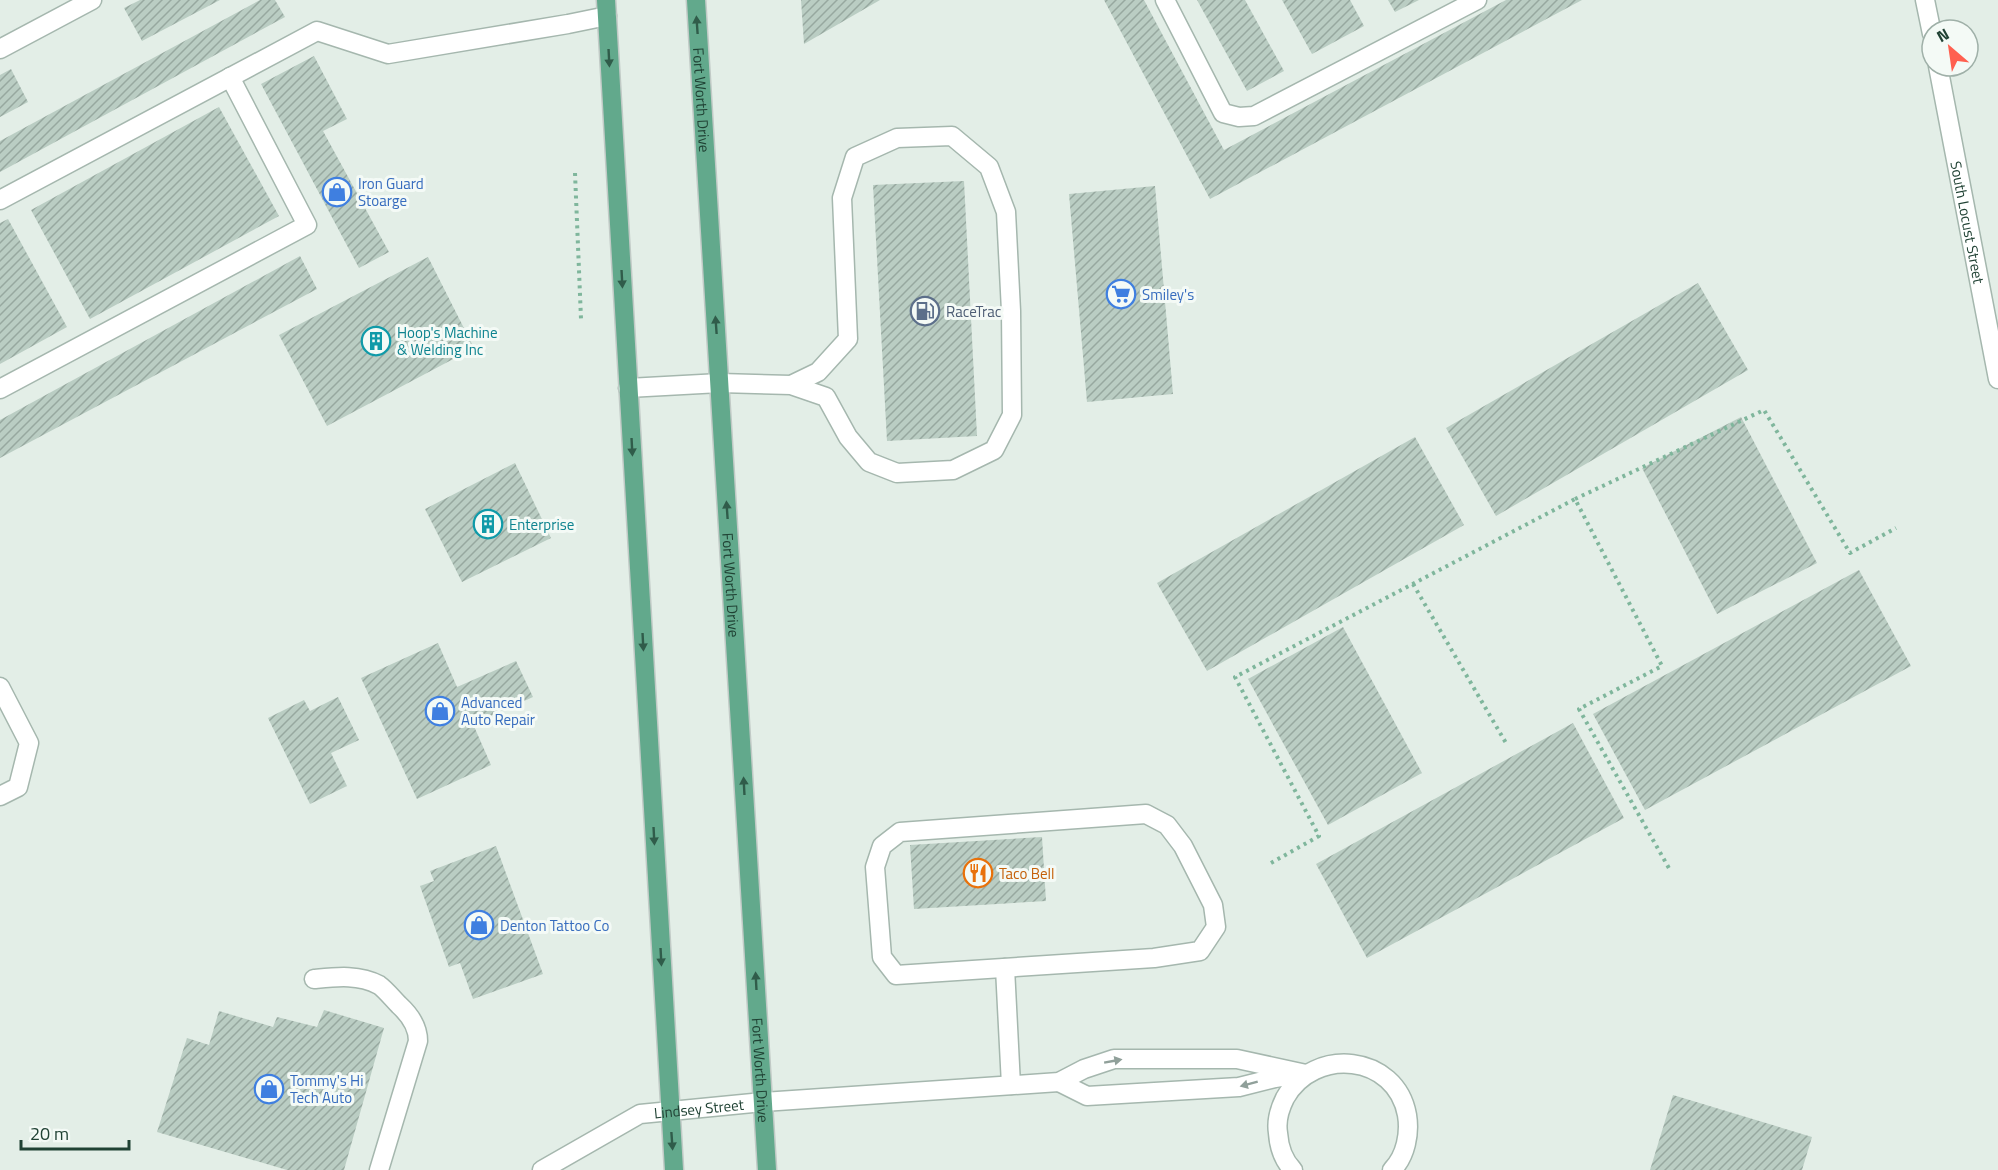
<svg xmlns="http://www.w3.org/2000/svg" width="1998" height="1170" font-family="'Titillium Web',sans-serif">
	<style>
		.building { fill: url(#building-hatch) }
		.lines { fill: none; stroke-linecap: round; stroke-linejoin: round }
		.minor-casing { stroke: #a5b7ae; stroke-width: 21 }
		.major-casing { stroke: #c1cac6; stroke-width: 21 }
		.path { stroke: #7fb69c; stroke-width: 4; stroke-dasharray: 3 4.5; stroke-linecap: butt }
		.minor { stroke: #fff; stroke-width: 18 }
		.major { stroke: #62a98c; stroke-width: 18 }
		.oneway { fill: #305c4a }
		.oneway2 { fill: #90a09a }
		.labels { text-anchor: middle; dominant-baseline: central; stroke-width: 6; stroke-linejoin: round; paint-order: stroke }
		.street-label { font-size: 15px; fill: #204234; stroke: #f4faf6 }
		.shop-label { font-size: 15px; fill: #366cbe; stroke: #f4faf6; text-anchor: start }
		.service-label { font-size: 15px; fill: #4e5e75; stroke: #f4faf6; text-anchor: start }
		.culture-label { font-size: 15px; fill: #0d838f; stroke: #f4faf6; text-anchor: start }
		.food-label { font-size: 15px; fill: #c56008; stroke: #f4faf6; text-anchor: start }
	</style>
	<defs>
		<pattern id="building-hatch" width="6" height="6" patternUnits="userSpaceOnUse" patternTransform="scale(1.5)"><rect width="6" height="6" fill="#bacdc3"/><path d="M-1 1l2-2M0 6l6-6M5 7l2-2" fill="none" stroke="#97a89f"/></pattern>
	</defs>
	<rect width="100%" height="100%" fill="#e3eee7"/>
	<g class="building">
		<polygon points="140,0 220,0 142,41 124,8"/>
		<polygon points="260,0 275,0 285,17 0,172 0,141"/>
		<polygon points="801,0 880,0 804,44"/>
		<polygon points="1104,0 1144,0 1224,150 1506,0 1582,0 1210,199"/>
		<polygon points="1197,0 1245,0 1284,71 1247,91"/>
		<polygon points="1282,0 1350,0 1364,26 1312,54"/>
		<polygon points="1388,0 1419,0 1395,12"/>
		<polygon points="314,56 347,119 323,131 389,252 359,268 261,84"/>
		<polygon points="11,69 28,102 0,117 0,75"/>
		<polygon points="219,107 279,216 90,319 31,210"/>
		<polygon points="964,181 977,436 887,441 873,185"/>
		<polygon points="1155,186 1173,394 1087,402 1069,194"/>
		<polygon points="8,219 67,327 0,364 0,223"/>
		<polygon points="300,256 317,289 0,458 0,420"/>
		<polygon points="428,257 474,348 327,426 279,335"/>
		<polygon points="1698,283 1748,370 1496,516 1446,428"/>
		<polygon points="1741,417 1817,563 1717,614 1642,468"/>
		<polygon points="1415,437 1464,525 1207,671 1157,583"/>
		<polygon points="515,463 551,538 462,582 425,509"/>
		<polygon points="1859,570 1911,666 1645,810 1593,714"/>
		<polygon points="1343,627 1422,773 1328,825 1248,679"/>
		<polygon points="438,643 457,687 516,661 533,697 473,724 491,765 417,799 361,678"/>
		<polygon points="338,697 359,740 331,753 347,786 310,804 268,718 304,700 310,711"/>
		<polygon points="1573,723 1624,818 1367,958 1316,864"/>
		<polygon points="1042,837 1046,901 914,909 910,845"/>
		<polygon points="496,846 543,974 473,999 460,963 449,967 420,886 434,881 430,871"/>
		<polygon points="324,1010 384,1028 344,1170 287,1170 157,1132 187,1038 209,1045 219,1011 273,1027 277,1017 317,1027"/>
		<polygon points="1673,1095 1812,1137 1802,1170 1650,1170"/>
	</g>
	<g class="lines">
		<g class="minor-casing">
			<g id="minor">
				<polyline points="1165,0 1223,113 1239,117 1254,116 1477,0"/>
				<polyline points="1925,0 1932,34"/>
				<polyline points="0,49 92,0"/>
				<path id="s1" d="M1938,66l60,313"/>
				<polyline points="0,200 317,31 388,54 568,24 607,16"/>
				<polyline points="628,388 720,383 791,385 826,397 848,437 869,462 897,473 953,470 994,450 1012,415 1011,311 1006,212 989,167 952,136 897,138 855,157 842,198 848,339 818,372 791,385"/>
				<polyline points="0,389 307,225 230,77"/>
				<polyline points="0,687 29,743 18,787 0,796"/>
				<polygon points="1146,814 1167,825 1183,846 1213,905 1216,927 1200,951 1154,958 896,975 882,957 875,867 882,846 900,832"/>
				<polyline points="1005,968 1011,1085"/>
				<path d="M314,979c21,-2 45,-5 65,6 7,5 14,14 20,20 11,10 19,21 19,36l-39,129"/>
				<polyline points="1059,1082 1087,1096 1239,1087 1275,1078 1293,1075"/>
				<path id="s2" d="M542,1170l98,-56 123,-12 296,-20 25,-13 30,-10h123l69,15"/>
				<path d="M1293,1170c-10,-10 -14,-23 -15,-37 -2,-12 2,-25 7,-35 29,-52 111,-44 122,17 3,18 -1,41 -15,55"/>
			</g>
		</g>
		<g class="major-casing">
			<g id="major">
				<polyline points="606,0 674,1170"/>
				<path id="s3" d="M696,0l71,1170"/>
			</g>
		</g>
		<g class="path">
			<polyline points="575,173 581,319"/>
			<polyline points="1575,499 1764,410 1850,553 1896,528"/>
			<polyline points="1413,584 1506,743"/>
			<polyline points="1271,863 1319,836 1235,677 1575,499 1662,666 1579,709 1670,870"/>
		</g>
		<use href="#minor" class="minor"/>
		<use href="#major" class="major"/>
	</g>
	<defs><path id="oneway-solid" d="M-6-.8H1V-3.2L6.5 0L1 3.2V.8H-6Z" transform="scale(1.5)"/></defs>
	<g class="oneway">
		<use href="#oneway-solid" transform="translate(697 25) rotate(-94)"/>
		<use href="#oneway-solid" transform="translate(609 58) rotate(87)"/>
		<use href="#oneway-solid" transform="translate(622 279) rotate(87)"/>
		<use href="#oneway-solid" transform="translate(716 325) rotate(-94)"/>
		<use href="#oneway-solid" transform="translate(632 447) rotate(87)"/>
		<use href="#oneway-solid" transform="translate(727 510) rotate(-94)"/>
		<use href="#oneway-solid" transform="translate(643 642) rotate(87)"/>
		<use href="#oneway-solid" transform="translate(744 786) rotate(-93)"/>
		<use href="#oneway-solid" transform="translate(654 836) rotate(87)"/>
		<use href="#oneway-solid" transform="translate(661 957) rotate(87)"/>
		<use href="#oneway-solid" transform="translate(756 981) rotate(-93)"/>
		<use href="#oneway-solid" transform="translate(672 1141) rotate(86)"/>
	</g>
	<g class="oneway2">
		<use href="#oneway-solid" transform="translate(1113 1061) rotate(-10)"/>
		<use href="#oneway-solid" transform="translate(1249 1084) rotate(165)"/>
	</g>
	<defs>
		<g id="shop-ring" transform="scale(1.5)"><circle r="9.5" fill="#f4faf6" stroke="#3f7fe0" stroke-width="1.5"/><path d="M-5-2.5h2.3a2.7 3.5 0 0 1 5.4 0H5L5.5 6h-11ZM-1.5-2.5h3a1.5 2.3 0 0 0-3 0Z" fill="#3f7fe0"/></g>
		<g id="supermarket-ring" transform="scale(1.5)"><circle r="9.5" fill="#f4faf6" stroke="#3f7fe0" stroke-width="1.5"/><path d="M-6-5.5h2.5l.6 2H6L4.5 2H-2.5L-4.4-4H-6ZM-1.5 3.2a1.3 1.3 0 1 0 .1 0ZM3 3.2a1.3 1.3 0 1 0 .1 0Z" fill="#3f7fe0"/></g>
		<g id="fuel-ring" transform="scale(1.5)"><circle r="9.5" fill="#f4faf6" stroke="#5c6f8a" stroke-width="1.5"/><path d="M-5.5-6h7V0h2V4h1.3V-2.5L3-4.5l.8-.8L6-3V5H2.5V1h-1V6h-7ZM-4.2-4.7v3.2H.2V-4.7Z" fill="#5c6f8a"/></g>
		<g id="building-ring" transform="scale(1.5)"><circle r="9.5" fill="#f4faf6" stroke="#0f9aa8" stroke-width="1.5"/><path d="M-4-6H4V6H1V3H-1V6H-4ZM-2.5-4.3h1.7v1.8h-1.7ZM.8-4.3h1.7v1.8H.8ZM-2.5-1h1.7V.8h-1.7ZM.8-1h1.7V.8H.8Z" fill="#0f9aa8"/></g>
		<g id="restaurant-ring" transform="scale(1.5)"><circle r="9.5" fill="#f4faf6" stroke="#e8710a" stroke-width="1.5"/><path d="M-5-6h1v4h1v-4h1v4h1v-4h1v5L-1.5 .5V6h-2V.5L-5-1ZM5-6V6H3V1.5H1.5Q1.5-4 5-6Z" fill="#e8710a"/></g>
	</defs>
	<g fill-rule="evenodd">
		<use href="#shop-ring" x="337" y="192"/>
		<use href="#supermarket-ring" x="1121" y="294"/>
		<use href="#fuel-ring" x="925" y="311"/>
		<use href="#building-ring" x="376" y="341"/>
		<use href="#building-ring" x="488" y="524"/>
		<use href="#shop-ring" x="440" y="711"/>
		<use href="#restaurant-ring" x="978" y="873"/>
		<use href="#shop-ring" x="479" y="925"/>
		<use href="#shop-ring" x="269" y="1089"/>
	</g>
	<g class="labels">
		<g class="street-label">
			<text stroke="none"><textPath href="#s3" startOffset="100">Fort Worth Drive</textPath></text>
			<text stroke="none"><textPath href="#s1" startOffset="159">South Locust Street</textPath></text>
			<text stroke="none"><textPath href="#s3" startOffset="586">Fort Worth Drive</textPath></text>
			<text stroke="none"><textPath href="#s3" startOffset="1072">Fort Worth Drive</textPath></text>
			<text stroke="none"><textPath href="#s2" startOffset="172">Lindsey Street</textPath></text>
		</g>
		<g class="shop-label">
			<text x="358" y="183">Iron Guard<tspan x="358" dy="17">Stoarge</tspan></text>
			<text x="1142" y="294">Smiley's</text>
			<text x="461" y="702">Advanced<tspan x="461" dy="17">Auto Repair</tspan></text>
			<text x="500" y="925">Denton Tattoo Co</text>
			<text x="290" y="1080">Tommy's Hi<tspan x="290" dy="17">Tech Auto</tspan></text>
		</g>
		<g class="service-label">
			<text x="946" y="311">RaceTrac</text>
		</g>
		<g class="culture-label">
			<text x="397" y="332">Hoop's Machine<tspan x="397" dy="17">&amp; Welding Inc</tspan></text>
			<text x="509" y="524">Enterprise</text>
		</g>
		<g class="food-label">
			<text x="999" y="873">Taco Bell</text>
		</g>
	</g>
	<g transform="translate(1950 48) rotate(331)"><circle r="28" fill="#f4faf6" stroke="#9fb0a8" stroke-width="1.5"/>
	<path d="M0-4.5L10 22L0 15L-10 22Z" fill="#ff6050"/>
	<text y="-9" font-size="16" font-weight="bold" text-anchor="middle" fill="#204234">N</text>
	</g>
	<path d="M21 1140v9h108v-9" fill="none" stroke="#204234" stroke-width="3"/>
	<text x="30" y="1140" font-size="18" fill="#204234" stroke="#f4faf6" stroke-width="4.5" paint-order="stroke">20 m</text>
</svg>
